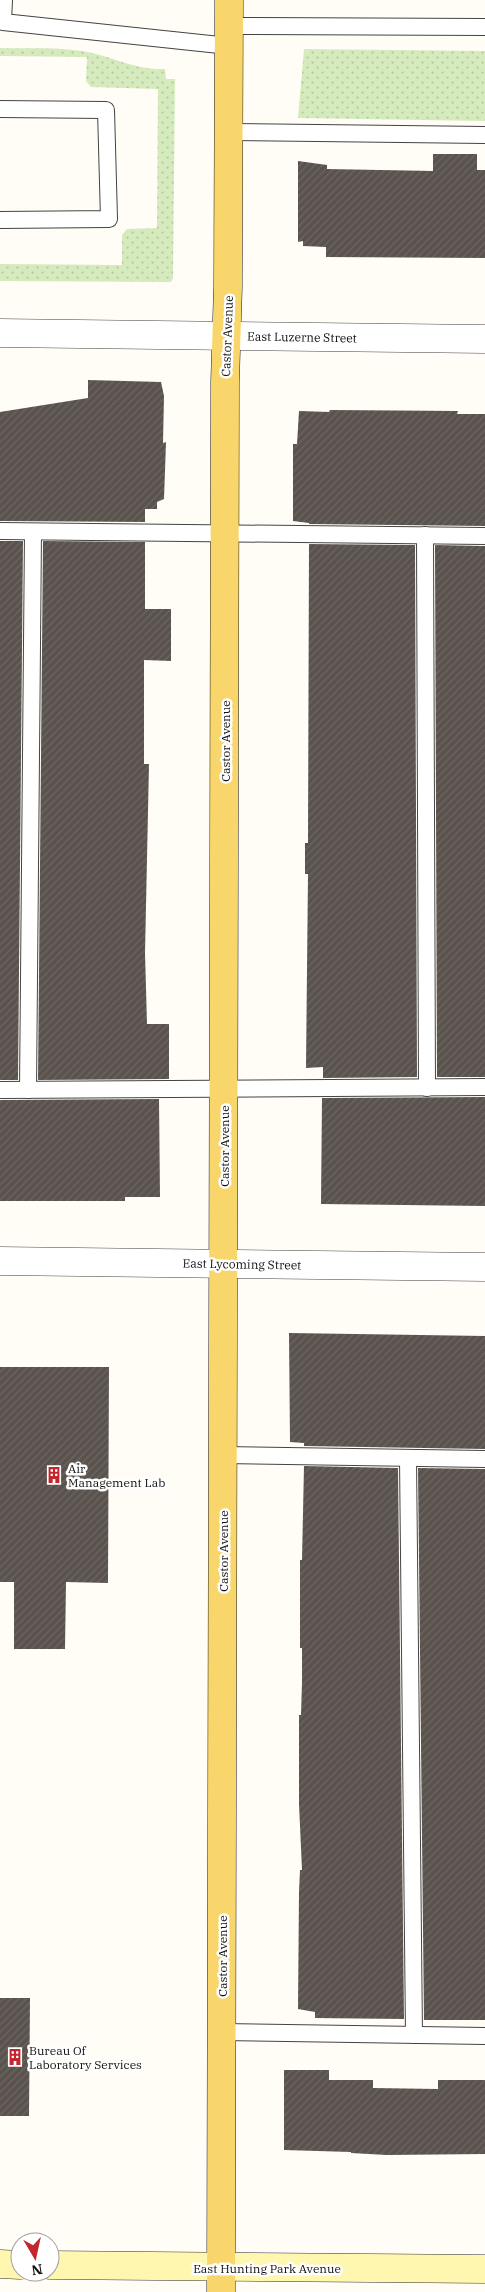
<svg xmlns="http://www.w3.org/2000/svg" width="485" height="2292" font-family="'IBM Plex Serif',serif">
	<style>
		.grass { fill: url(#grass-dots) }
		.building { fill: url(#building-hatch) }
		.lines { fill: none; stroke-linecap: round; stroke-linejoin: round }
		.lane-casing { stroke: #444; stroke-width: 18 }
		.street-casing { stroke: #444; stroke-width: 29 }
		.secondary-casing { stroke: #333; stroke-width: 29 }
		.primary-casing { stroke: #222; stroke-width: 29 }
		.lane { stroke: #fff; stroke-width: 16 }
		.street { stroke: #fff; stroke-width: 28 }
		.secondary { stroke: #fff6b0; stroke-width: 28 }
		.primary { stroke: #f9d66b; stroke-width: 28 }
		.labels { text-anchor: middle; dominant-baseline: central; stroke-width: 5; stroke-linejoin: round; paint-order: stroke }
		.street-label { font-size: 12px; fill: #111; stroke: #fff }
		.poi-label { font-size: 12px; fill: #111; stroke: #fff; text-anchor: start }
	</style>
	<defs>
		<pattern id="grass-dots" width="8" height="8" patternUnits="userSpaceOnUse" patternTransform="scale(1.25)"><rect width="8" height="8" fill="#d5ebbd"/><path d="M2 2h.1M6 6h.1" fill="none" stroke="#b6c8a1" stroke-width="1.8" stroke-linecap="round"/></pattern>
		<pattern id="building-hatch" width="6" height="6" patternUnits="userSpaceOnUse" patternTransform="scale(1.25)"><rect width="6" height="6" fill="#5a524d"/><path d="M-1 1l2-2M0 6l6-6M5 7l2-2" fill="none" stroke="#6d6662"/></pattern>
	</defs>
	<rect width="100%" height="100%" fill="#fffdf5"/>
	<g class="grass">
		<path d="M0,48c27,1 55,-1 82,3 31,5 50,19 83,18l1,10h9l-2,199 -2,4 -171,-1v-17l122,1v-30l5,-6 30,-1 1,-139 -67,-2 -5,-6 1,-24 -87,-1z"/>
		<polygon points="304,49 485,51 485,121 298,118"/>
	</g>
	<g class="building">
		<polygon points="433,154 477,154 477,170 485,170 485,258 326,257 326,247 303,246 303,241 298,242 298,161 327,165 327,169 433,171"/>
		<polygon points="88,380 161,382 164,396 163,443 166,442 164,499 157,502 157,509 145,509 145,522 0,521 0,412 88,398"/>
		<polygon points="330,410 458,411 457,414 485,414 485,526 309,524 309,523 293,521 293,444 297,444 299,411 329,412"/>
		<polygon points="0,541 23,541 18,1080 0,1080"/>
		<polygon points="43,541 145,542 145,609 171,609 171,661 144,660 144,764 149,764 145,953 147,1024 169,1024 169,1079 38,1080"/>
		<polygon points="309,544 415,545 417,1077 323,1078 323,1067 306,1068 308,874 305,874 305,843 308,843"/>
		<polygon points="435,545 485,546 485,1077 437,1077"/>
		<polygon points="485,1097 485,1206 321,1204 322,1098"/>
		<polygon points="159,1099 160,1197 125,1197 125,1201 0,1201 0,1100"/>
		<polygon points="289,1333 485,1336 485,1449 304,1446 304,1443 290,1442"/>
		<polygon points="0,1367 109,1367 108,1583 66,1582 65,1649 14,1649 14,1582 0,1582"/>
		<polygon points="304,1466 398,1468 404,2019 315,2018 315,2012 298,2009 299,1892 300,1870 302,1870 299,1804 299,1715 301,1715 302,1683 302,1648 300,1648 300,1560 302,1560"/>
		<polygon points="418,1468 485,1469 485,2020 424,2020"/>
		<polygon points="0,1998 30,1998 29,2116 0,2116"/>
		<polygon points="284,2070 329,2070 329,2080 373,2080 373,2088 438,2089 438,2080 485,2080 485,2154 387,2155 351,2153 351,2152 284,2150"/>
	</g>
	<g class="lines">
		<g class="lane-casing">
			<g id="lane">
				<polyline points="4,0 3,22 229,46"/>
				<polyline points="229,26 485,27"/>
				<polyline points="0,109 106,110 109,219 0,220"/>
				<polyline points="228,132 485,135"/>
				<polyline points="0,531 485,536"/>
				<polyline points="425,535 427,1088"/>
				<polyline points="0,1090 485,1087"/>
				<polyline points="28,1090 33,532"/>
				<polyline points="223,1455 485,1459"/>
				<polyline points="408,1458 414,2035"/>
				<polyline points="222,2032 485,2036"/>
			</g>
		</g>
		<g class="street-casing">
			<g id="street">
				<polyline points="0,333 485,339"/>
				<polyline points="0,1261 485,1267"/>
			</g>
		</g>
		<g class="secondary-casing">
			<g id="secondary">
				<polyline points="0,2264 20,2265"/>
				<polyline points="50,2265 485,2269"/>
			</g>
		</g>
		<g class="primary-casing">
			<polyline id="primary" points="221,2292 225,382 228,286 229,0"/>
		</g>
		<use href="#lane" class="lane"/>
		<use href="#street" class="street"/>
		<use href="#secondary" class="secondary"/>
		<use href="#primary" class="primary"/>
	</g>
	<defs>
		<g id="building-bare" transform="scale(1.35)"><path d="M-4-6H4V6H1V3H-1V6H-4ZM-2.5-4.3h1.7v1.8h-1.7ZM.8-4.3h1.7v1.8H.8ZM-2.5-1h1.7V.8h-1.7ZM.8-1h1.7V.8H.8Z" fill="#c4262e" stroke="#fff" stroke-width="2.5" paint-order="stroke"/></g>
	</defs>
	<g fill-rule="evenodd">
		<use href="#building-bare" x="54" y="1475"/>
		<use href="#building-bare" x="15" y="2057"/>
	</g>
	<g class="labels">
		<g class="street-label">
			<text transform="translate(227 336) rotate(-88)">Castor Avenue</text>
			<text transform="translate(302 337) rotate(1)">East Luzerne Street</text>
			<text transform="translate(225 741) rotate(-90)">Castor Avenue</text>
			<text transform="translate(224 1146) rotate(-90)">Castor Avenue</text>
			<text transform="translate(242 1264) rotate(1)">East Lycoming Street</text>
			<text transform="translate(223 1551) rotate(-90)">Castor Avenue</text>
			<text transform="translate(222 1956) rotate(-90)">Castor Avenue</text>
			<text x="267" y="2268">East Hunting Park Avenue</text>
		</g>
		<g class="poi-label">
			<text x="68" y="1468">Air<tspan x="68" dy="14">Management Lab</tspan></text>
			<text x="29" y="2050">Bureau Of<tspan x="29" dy="14">Laboratory Services</tspan></text>
		</g>
	</g>
	<g transform="translate(35 2257) rotate(171)"><circle r="24" fill="#ffffff" stroke="#a0a0a0"/>
	<path d="M0-4L9 19L0 12L-9 19Z" fill="#c4262e"/>
	<text y="-8" font-size="14" font-weight="bold" text-anchor="middle" fill="#111111">N</text>
	</g>
</svg>
